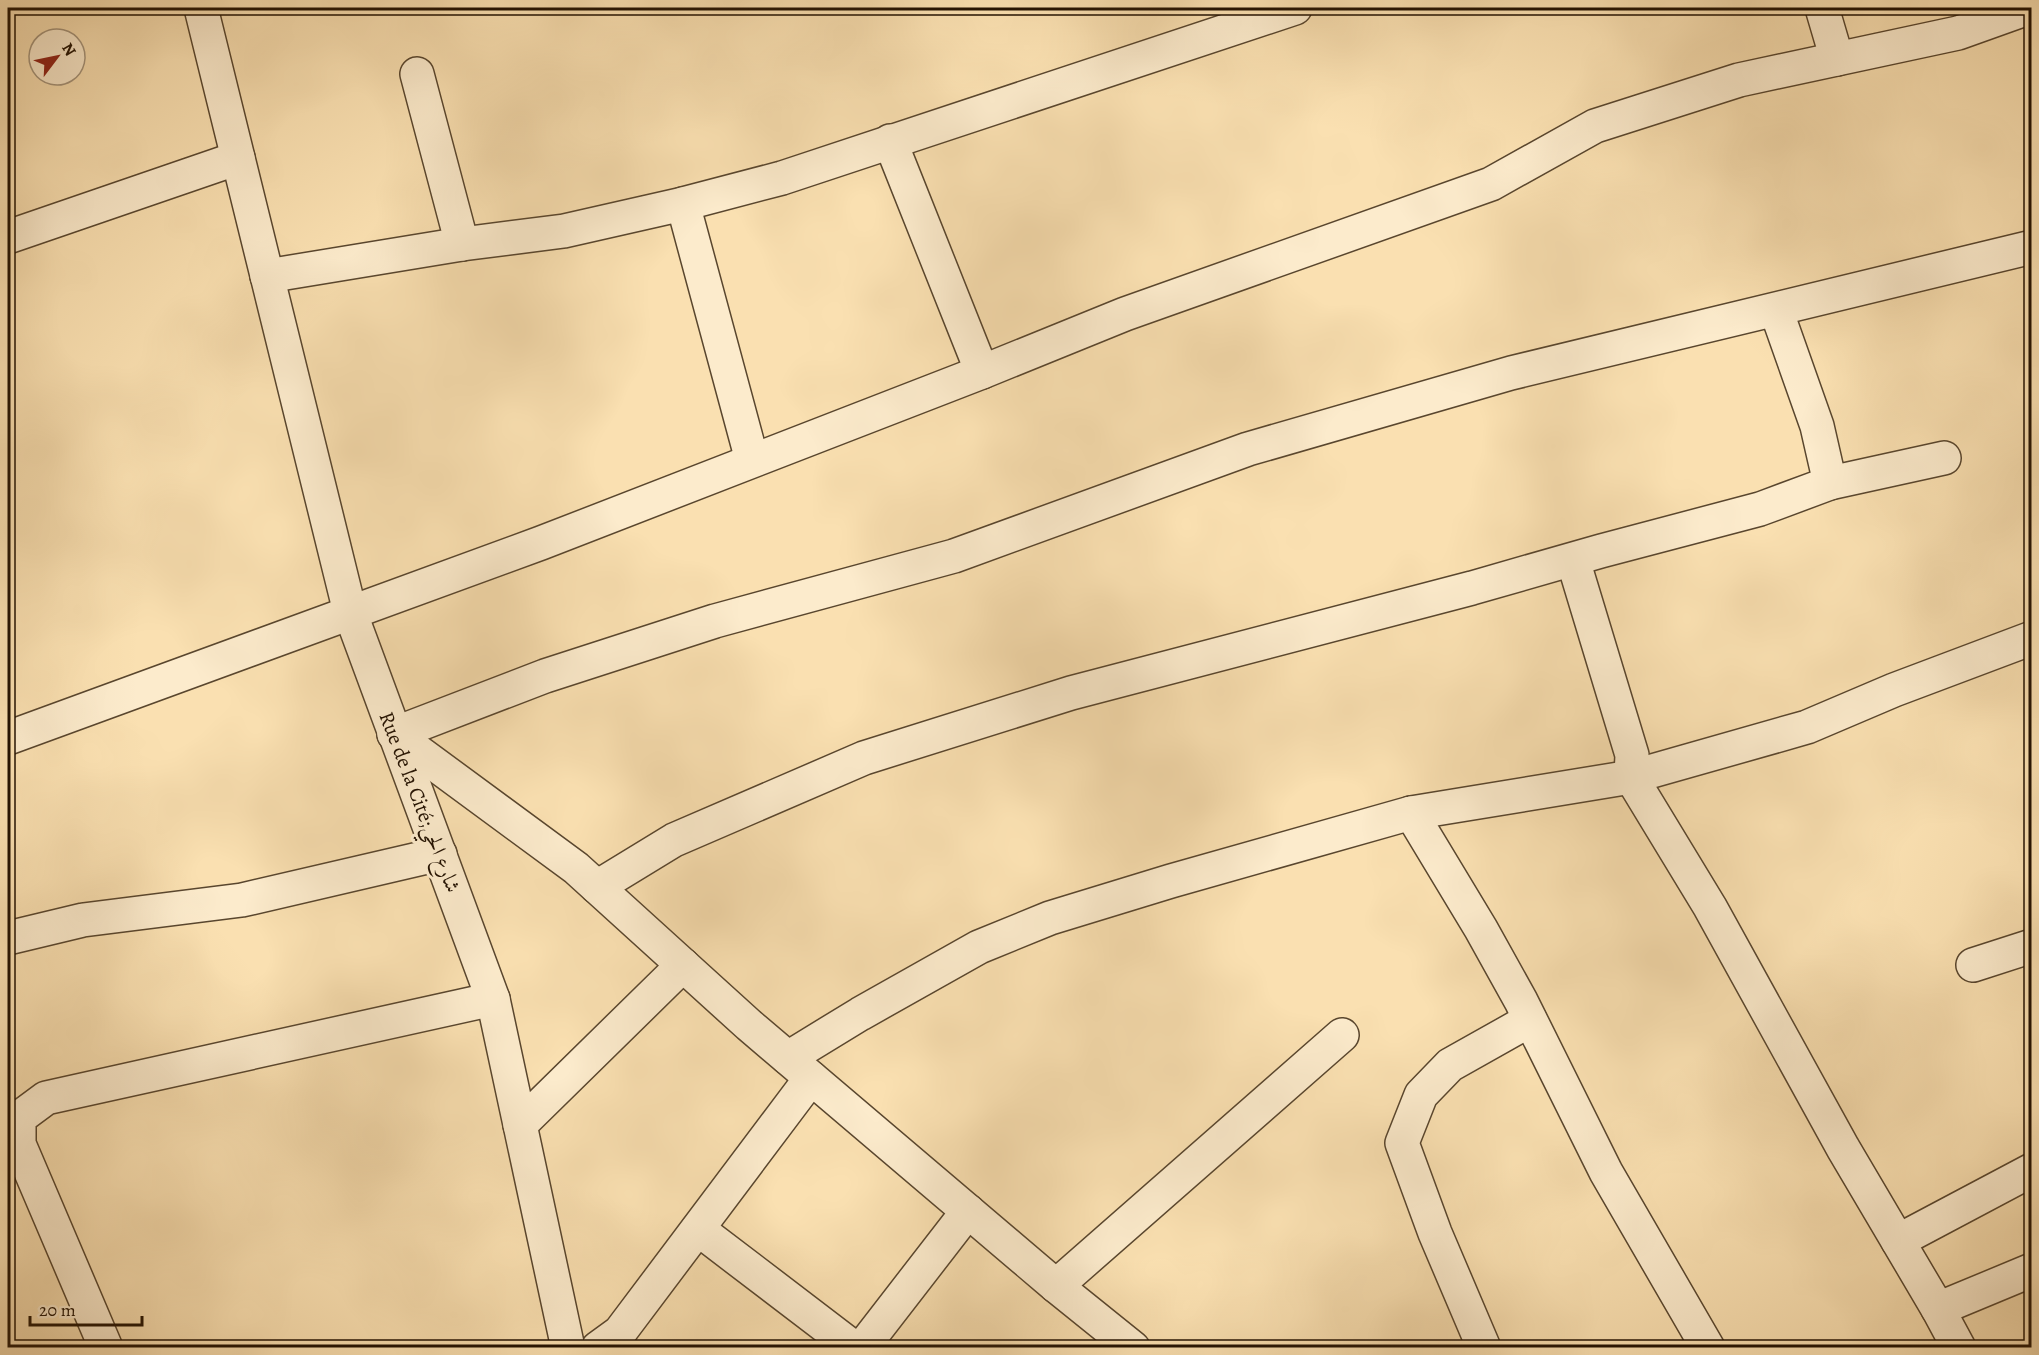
<svg xmlns="http://www.w3.org/2000/svg" width="2039" height="1355" font-family="Alegreya,Amiri,serif">
	<style>
		.lines { fill: none; stroke-linecap: round; stroke-linejoin: round }
		.minor-casing { stroke: #59462e; stroke-width: 36 }
		.minor { stroke: #fcebcc; stroke-width: 33 }
		.labels { text-anchor: middle; dominant-baseline: central; stroke-width: 6; stroke-linejoin: round; paint-order: stroke }
		.street-label { font-size: 21px; fill: #231202; stroke: #fcebcc }
	</style>
	<rect width="100%" height="100%" fill="#fae0b1"/>
	<filter id="stains"><feTurbulence type="fractalNoise" baseFrequency=".00333" numOctaves="4"/><feColorMatrix values="0 0 0 0 .2 0 0 0 0 .09 0 0 0 0 .02 0 0 0 .5 -.17"/></filter>
	<radialGradient id="worn" r=".72"><stop offset=".6" stop-color="#630" stop-opacity="0"/><stop offset="1" stop-color="#630" stop-opacity=".3"/></radialGradient>
	<g class="lines">
		<g class="minor-casing">
			<g id="minor">
				<polyline points="201,8 350,612 493,999 568,1348"/>
				<polyline points="1822,8 1837,59"/>
				<polyline points="417,74 462,244"/>
				<polyline points="890,141 982,372"/>
				<polyline points="683,204 752,460"/>
				<polyline points="8,237 238,158"/>
				<polyline points="267,276 462,244 564,231 683,204 782,178 1295,8"/>
				<polyline points="1830,483 1944,458"/>
				<polyline points="1573,560 1632,755 1631,777 1710,907 1843,1148 1938,1309 1959,1348"/>
				<polyline points="394,734 545,676 715,621 954,556 1248,449 1511,373 2032,247"/>
				<polyline points="394,734 576,868 749,1025 1056,1286 1133,1348"/>
				<polyline points="8,738 541,543 982,372 1125,314 1491,184 1595,126 1739,80 1958,33 2028,8"/>
				<polyline points="1411,813 1481,929 1521,1001 1606,1172 1708,1348"/>
				<polyline points="597,887 674,840 864,758 1071,693 1472,588 1601,551 1760,509 1830,483 1817,426 1776,310"/>
				<polyline points="8,938 83,920 242,900 440,854"/>
				<polyline points="1973,965 2032,946"/>
				<polyline points="788,1058 860,1014 979,947 1050,918 1171,881 1411,813 1631,777 1807,727 1894,690 2032,638"/>
				<polyline points="520,1125 683,965"/>
				<polyline points="698,1229 854,1348"/>
				<polyline points="1898,1241 2032,1170"/>
				<polyline points="1056,1286 1342,1035"/>
				<polyline points="1938,1309 2032,1270"/>
				<polyline points="106,1348 19,1144 19,1118 46,1098 493,999"/>
				<polyline points="598,1348 620,1332 811,1078"/>
				<polyline points="862,1348 968,1211"/>
				<polyline points="1484,1348 1435,1233 1402,1143 1421,1095 1450,1065 1530,1020"/>
			</g>
		</g>
		<use href="#minor" class="minor"/>
	</g>
	<g class="labels">
		<g class="street-label">
			<text transform="translate(420 802) rotate(69)">Rue de la Cité;شارع الحي</text>
		</g>
	</g>
	<rect width="2039" height="1355" fill="none" stroke="#fae0b1" stroke-width="30"/>
	<rect x="9" y="9" width="2021" height="1337" fill="none" stroke="#231202" stroke-width="3"/>
	<rect x="15" y="15" width="2009" height="1325" fill="none" stroke="#231202" stroke-width="1.5"/>
	<g transform="translate(57 57) rotate(58)"><circle r="28" fill="#fcebcc" stroke="#a5947b" stroke-width="1.5"/>
	<path d="M0-4.5L10 22L0 15L-10 22Z" fill="#8f2418"/>
	<text y="-9" font-size="16" font-weight="bold" text-anchor="middle" fill="#231202">N</text>
	</g>
	<path d="M30 1316v9h112v-9" fill="none" stroke="#231202" stroke-width="3"/>
	<text x="39" y="1316" font-size="18" fill="#231202" stroke="#fcebcc" stroke-width="4.5" paint-order="stroke">20 m</text>
	<rect width="100%" height="100%" filter="url(#stains)"/>
	<rect width="100%" height="100%" fill="url(#worn)"/>
</svg>
